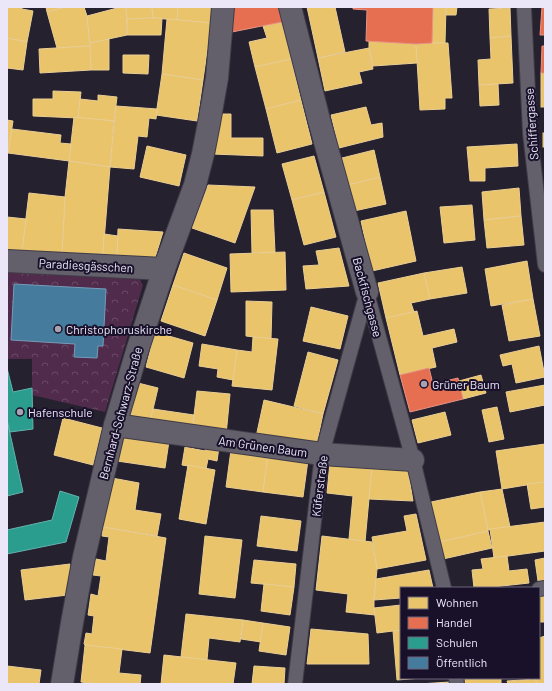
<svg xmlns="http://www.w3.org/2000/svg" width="552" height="691" font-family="Barlow,sans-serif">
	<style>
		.forest { fill: url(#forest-crowns) }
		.homes { fill: #e9c46a; stroke: #eace95 }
		.shops { fill: #e76f51; stroke: #e89383 }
		.schools { fill: #2a9d8f; stroke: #64b3af }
		.public { fill: #457b9d; stroke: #779bb9 }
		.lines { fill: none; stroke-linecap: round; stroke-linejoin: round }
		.service-casing { stroke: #3f3b47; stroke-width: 16 }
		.minor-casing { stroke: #3f3b47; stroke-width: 24 }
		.service { stroke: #63606b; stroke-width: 14 }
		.minor { stroke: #63606b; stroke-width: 22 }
		.poi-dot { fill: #a6a2b2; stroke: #19112a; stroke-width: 1.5 }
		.labels { text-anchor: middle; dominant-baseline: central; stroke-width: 4; stroke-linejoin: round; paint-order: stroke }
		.street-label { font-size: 12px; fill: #ebe7f9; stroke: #19112a }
		.poi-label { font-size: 12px; fill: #ebe7f9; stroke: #19112a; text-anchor: start }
	</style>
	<defs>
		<pattern id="forest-crowns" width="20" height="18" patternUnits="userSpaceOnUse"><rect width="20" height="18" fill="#512b4c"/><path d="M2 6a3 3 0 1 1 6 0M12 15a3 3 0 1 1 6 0" fill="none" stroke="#6a4a67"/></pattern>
	</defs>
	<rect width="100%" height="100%" fill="#25212e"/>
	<polygon class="forest" points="7,270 138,276 143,285 105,412 32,395 32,359 7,359"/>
	<g class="homes">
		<polygon points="7,7 21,7 22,9 33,11 27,42 7,38"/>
		<polygon points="46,7 66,7 47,12"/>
		<polygon points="66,7 84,7 87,16 90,46 57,48 47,12"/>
		<polygon points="121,7 126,7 127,35 90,43 87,16"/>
		<polygon points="126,7 152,7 153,18 127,19"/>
		<polygon points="152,7 178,7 177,20 153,18"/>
		<polygon points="178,7 212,7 211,23 177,20"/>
		<polygon points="307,7 335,7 345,52 318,58"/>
		<polygon points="433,7 446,7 445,43 432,43"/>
		<polygon points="442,7 457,7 456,15 446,15 446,7"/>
		<polygon points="510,8 511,36 490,38 489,9"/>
		<polygon points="153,18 162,18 161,35 127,35 127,19"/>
		<polygon points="167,19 211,23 203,80 162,74"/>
		<polygon points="282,22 291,59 255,67 249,42 267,38 263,26"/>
		<polygon points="511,36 513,83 479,85 478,60 491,59 490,38"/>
		<polygon points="7,38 27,42 23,70 7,68"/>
		<polygon points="109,39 109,70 91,70 90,43"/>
		<polygon points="369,41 416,44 417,63 373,66 369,48"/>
		<polygon points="432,43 448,43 452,98 445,98 445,109 420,110 416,44"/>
		<polygon points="90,46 91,70 40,73 39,49"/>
		<polygon points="369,48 373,69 359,72 362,83 325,91 318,58"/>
		<polygon points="123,55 149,55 148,74 123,73"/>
		<polygon points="291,59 301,100 266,109 255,67"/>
		<rect x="541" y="73" width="4" height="34"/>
		<polygon points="162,74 203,80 197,121 156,115"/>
		<polygon points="498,84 499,105 480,106 479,85"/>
		<polygon points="53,91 81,92 78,118 33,116 33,99 53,99"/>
		<polygon points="98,95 117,97 114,121 78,118 80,99 98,101"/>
		<polygon points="301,100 312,144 277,153 266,109"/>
		<polygon points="116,106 157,109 156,119 149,118 147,137 138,136 134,169 110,167"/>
		<polygon points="366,107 371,125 382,123 383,137 339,148 331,115"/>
		<polygon points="219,114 231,114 231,138 263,138 263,156 212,154"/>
		<polygon points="74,117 114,121 110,167 69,161"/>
		<polygon points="7,120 13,121 8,153 7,153"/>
		<polygon points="12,129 61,135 60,143 71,144 69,161 8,153"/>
		<rect x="543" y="133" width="2" height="14"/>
		<polygon points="517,144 518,166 485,168 485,181 470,181 467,147"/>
		<polygon points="147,146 186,155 179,186 140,177"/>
		<polygon points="374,150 380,177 348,185 342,158"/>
		<polygon points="314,156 324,192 292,200 282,164"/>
		<polygon points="69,161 110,167 103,254 62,253 65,197"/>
		<polygon points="380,177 386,204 354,211 348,185"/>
		<polygon points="208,185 255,187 235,243 192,228"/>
		<polygon points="519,188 521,216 484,220 482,192"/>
		<polygon points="324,192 336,237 304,245 292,200"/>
		<polygon points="29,193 65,197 62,253 22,251"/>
		<polygon points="472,205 475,240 444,243 440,207"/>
		<polygon points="251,210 273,210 275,252 252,253"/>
		<polygon points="406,211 416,261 372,271 361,221"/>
		<polygon points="521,216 524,245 487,248 484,220"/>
		<polygon points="7,217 26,219 22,251 7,250"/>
		<polygon points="118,229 163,232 155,258 117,255"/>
		<polygon points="104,234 118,236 117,255 103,254"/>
		<polygon points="339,248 349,286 306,289 303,266 319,265 316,251"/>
		<polygon points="285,252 286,290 231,292 230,254"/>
		<polygon points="184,253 227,268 217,300 173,285"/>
		<polygon points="527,261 533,299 491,306 485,269"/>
		<polygon points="462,267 467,293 430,299 424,273"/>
		<polygon points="424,273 430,299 411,303 414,312 386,318 378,283"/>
		<polygon points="173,285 217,300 205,336 161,321"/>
		<polygon points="533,299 540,336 509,341 502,305"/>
		<polygon points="246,301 272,302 271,339 246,336"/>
		<polygon points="311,307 348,316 340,349 303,341"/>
		<polygon points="417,311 423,336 454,329 457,342 432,348 436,367 400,375 386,318"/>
		<polygon points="155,332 193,343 184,378 146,367"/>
		<polygon points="253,337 278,339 272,390 232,386 237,350 252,352"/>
		<polygon points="202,344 237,350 233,380 217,377 218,369 199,366"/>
		<polygon points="539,346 545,377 516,383 512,364 503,366 500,355"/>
		<polygon points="308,352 338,360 323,414 294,406"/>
		<polygon points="481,375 486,393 463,399 459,381"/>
		<polygon points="138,383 158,388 149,426 129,421"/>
		<polygon points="545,385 545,405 510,412 506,392"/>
		<polygon points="197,391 230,394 226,435 192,431"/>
		<polygon points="264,400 323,414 316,447 256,437"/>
		<polygon points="497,407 504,439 489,442 482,410"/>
		<polygon points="153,409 194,415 192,431 149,426"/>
		<polygon points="445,412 451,435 418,443 412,420"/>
		<polygon points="63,418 102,428 93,465 54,455"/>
		<polygon points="121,434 169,441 165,468 117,461"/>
		<polygon points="545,444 545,482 502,489 496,451"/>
		<polygon points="206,445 219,447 217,461 208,459 206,469 182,465 185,447 205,451"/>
		<polygon points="231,450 268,455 263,492 226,487"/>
		<polygon points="268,455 308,460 303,497 263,492"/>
		<polygon points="330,462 372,466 365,542 349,539 353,496 327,493"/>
		<polygon points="188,465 215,470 206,524 179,519"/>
		<polygon points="372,466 408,471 413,501 369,499"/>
		<polygon points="112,478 139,483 135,510 161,514 157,536 103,527"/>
		<polygon points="545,482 545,507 531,509 527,484"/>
		<polygon points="502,489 510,527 488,530 480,492"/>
		<polygon points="480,492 488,531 440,542 431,502"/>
		<polygon points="416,514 426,560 377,569 372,537 407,531 404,516"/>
		<polygon points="261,516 301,521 297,551 257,546"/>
		<polygon points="545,519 545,551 494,558 490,529 545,522"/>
		<polygon points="103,527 166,538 150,653 85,645 84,644 86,633 92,634 94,616 88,615 91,594 98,596 101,576 93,575 96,559 106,561 109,537 102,536"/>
		<polygon points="488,531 492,548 443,559 440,542"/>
		<polygon points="205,536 242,540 235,598 199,594"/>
		<polygon points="322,536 372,542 377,569 374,600 374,608 375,615 346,612 348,594 316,590"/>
		<polygon points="507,556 509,571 527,569 529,583 484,588 474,588 472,570 483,569 481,559"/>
		<polygon points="545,558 545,580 538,581 535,560"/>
		<polygon points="254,560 296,564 294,587 251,583"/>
		<polygon points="70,564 68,595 25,600 21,570"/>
		<polygon points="429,570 433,588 401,588 401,598 374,600 376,579"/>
		<polygon points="264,584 294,587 290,615 261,611"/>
		<polygon points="545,594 545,622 540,622 539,614 539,595"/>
		<polygon points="401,605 401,630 377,633 374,608"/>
		<polygon points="186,614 243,620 240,642 209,638 207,660 181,657"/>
		<polygon points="243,620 263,623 261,642 241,639"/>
		<polygon points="263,623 290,627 286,655 259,651"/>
		<polygon points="311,629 368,634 369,664 307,664"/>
		<polygon points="401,630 401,678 422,678 397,680 393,631"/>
		<polygon points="545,636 545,684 537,684 535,678 539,678 539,638"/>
		<polygon points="85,645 122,649 119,673 141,675 140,684 96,684 81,682"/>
		<polygon points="164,655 236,663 233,684 161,684"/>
		<polygon points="7,666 41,670 39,684 7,684"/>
		<polygon points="254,666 285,668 284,684 252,684"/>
		<rect x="465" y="678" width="36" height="6"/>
		<polygon points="535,679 537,684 508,684 507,681"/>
		<polygon points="450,682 450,684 419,684"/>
	</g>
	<g class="shops">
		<polygon points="233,7 280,7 282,22 232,32"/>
		<polygon points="353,7 433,7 432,43 416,44 366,41 367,10 353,9"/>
		<polygon points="542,7 545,7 545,35 540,35"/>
		<polygon points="542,46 545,46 545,73 541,73"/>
		<polygon points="429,368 433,384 458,378 463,399 410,412 400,375"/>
	</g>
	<g class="schools">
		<polygon points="7,368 13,392 32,388 33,429 10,432 7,420"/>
		<polygon points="7,420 23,492 7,496"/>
		<polygon points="60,491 79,497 66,542 7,554 7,530 52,520"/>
	</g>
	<polygon class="public" points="14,284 106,289 103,346 98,346 97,358 74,357 75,344 11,340"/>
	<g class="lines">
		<g class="service-casing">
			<g id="service">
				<polyline points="524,7 530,133 545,265"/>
				<polyline points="367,293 413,460 444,588"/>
				<polyline points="539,589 545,588"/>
				<polyline points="456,678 457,684"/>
				<polyline points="295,684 322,454 367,292"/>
			</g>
		</g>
		<g class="minor-casing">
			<g id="minor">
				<polyline points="290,7 319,120 367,292"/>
				<polyline points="7,261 164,269"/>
				<polyline points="115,425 322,454 413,460"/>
				<polyline points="62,684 72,623 84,557 115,425 138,348 164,269 195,185 203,154 209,123 217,78 223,7"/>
			</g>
		</g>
		<use href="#service" class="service"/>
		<use href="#minor" class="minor"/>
	</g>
	<g class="poi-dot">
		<circle cx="58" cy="329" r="4"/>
		<circle cx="424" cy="384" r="4"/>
		<circle cx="20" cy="412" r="4"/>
	</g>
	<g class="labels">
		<g class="street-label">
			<text transform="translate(531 124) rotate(-94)">Schiffergasse</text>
			<text transform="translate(86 265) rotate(3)">Paradiesgässchen</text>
			<text transform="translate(368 297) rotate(75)">Backfischgasse</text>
			<text transform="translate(120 413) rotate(-75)">Bernhard-Schwarz-Straße</text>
			<text transform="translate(263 446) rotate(8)">Am Grünen Baum</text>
			<text transform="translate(319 486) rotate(-83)">Küferstraße</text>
		</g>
		<g class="poi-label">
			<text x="66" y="329">Christophoruskirche</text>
			<text x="432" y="384">Grüner Baum</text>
			<text x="28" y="412">Hafenschule</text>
		</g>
	</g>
	<rect width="552" height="691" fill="none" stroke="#ebe7f9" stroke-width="16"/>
	<rect x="400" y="587" width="140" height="92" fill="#19112a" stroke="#6d677d"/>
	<rect x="408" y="597" width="20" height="12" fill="#e9c46a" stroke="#6d677d"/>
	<text x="436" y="607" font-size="12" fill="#ebe7f9">Wohnen</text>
	<rect x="408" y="617" width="20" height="12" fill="#e76f51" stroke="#6d677d"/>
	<text x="436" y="627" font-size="12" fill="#ebe7f9">Handel</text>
	<rect x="408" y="637" width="20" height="12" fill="#2a9d8f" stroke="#6d677d"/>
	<text x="436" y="647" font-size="12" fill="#ebe7f9">Schulen</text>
	<rect x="408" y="657" width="20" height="12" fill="#457b9d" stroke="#6d677d"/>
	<text x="436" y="667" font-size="12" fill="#ebe7f9">Öffentlich</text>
</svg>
